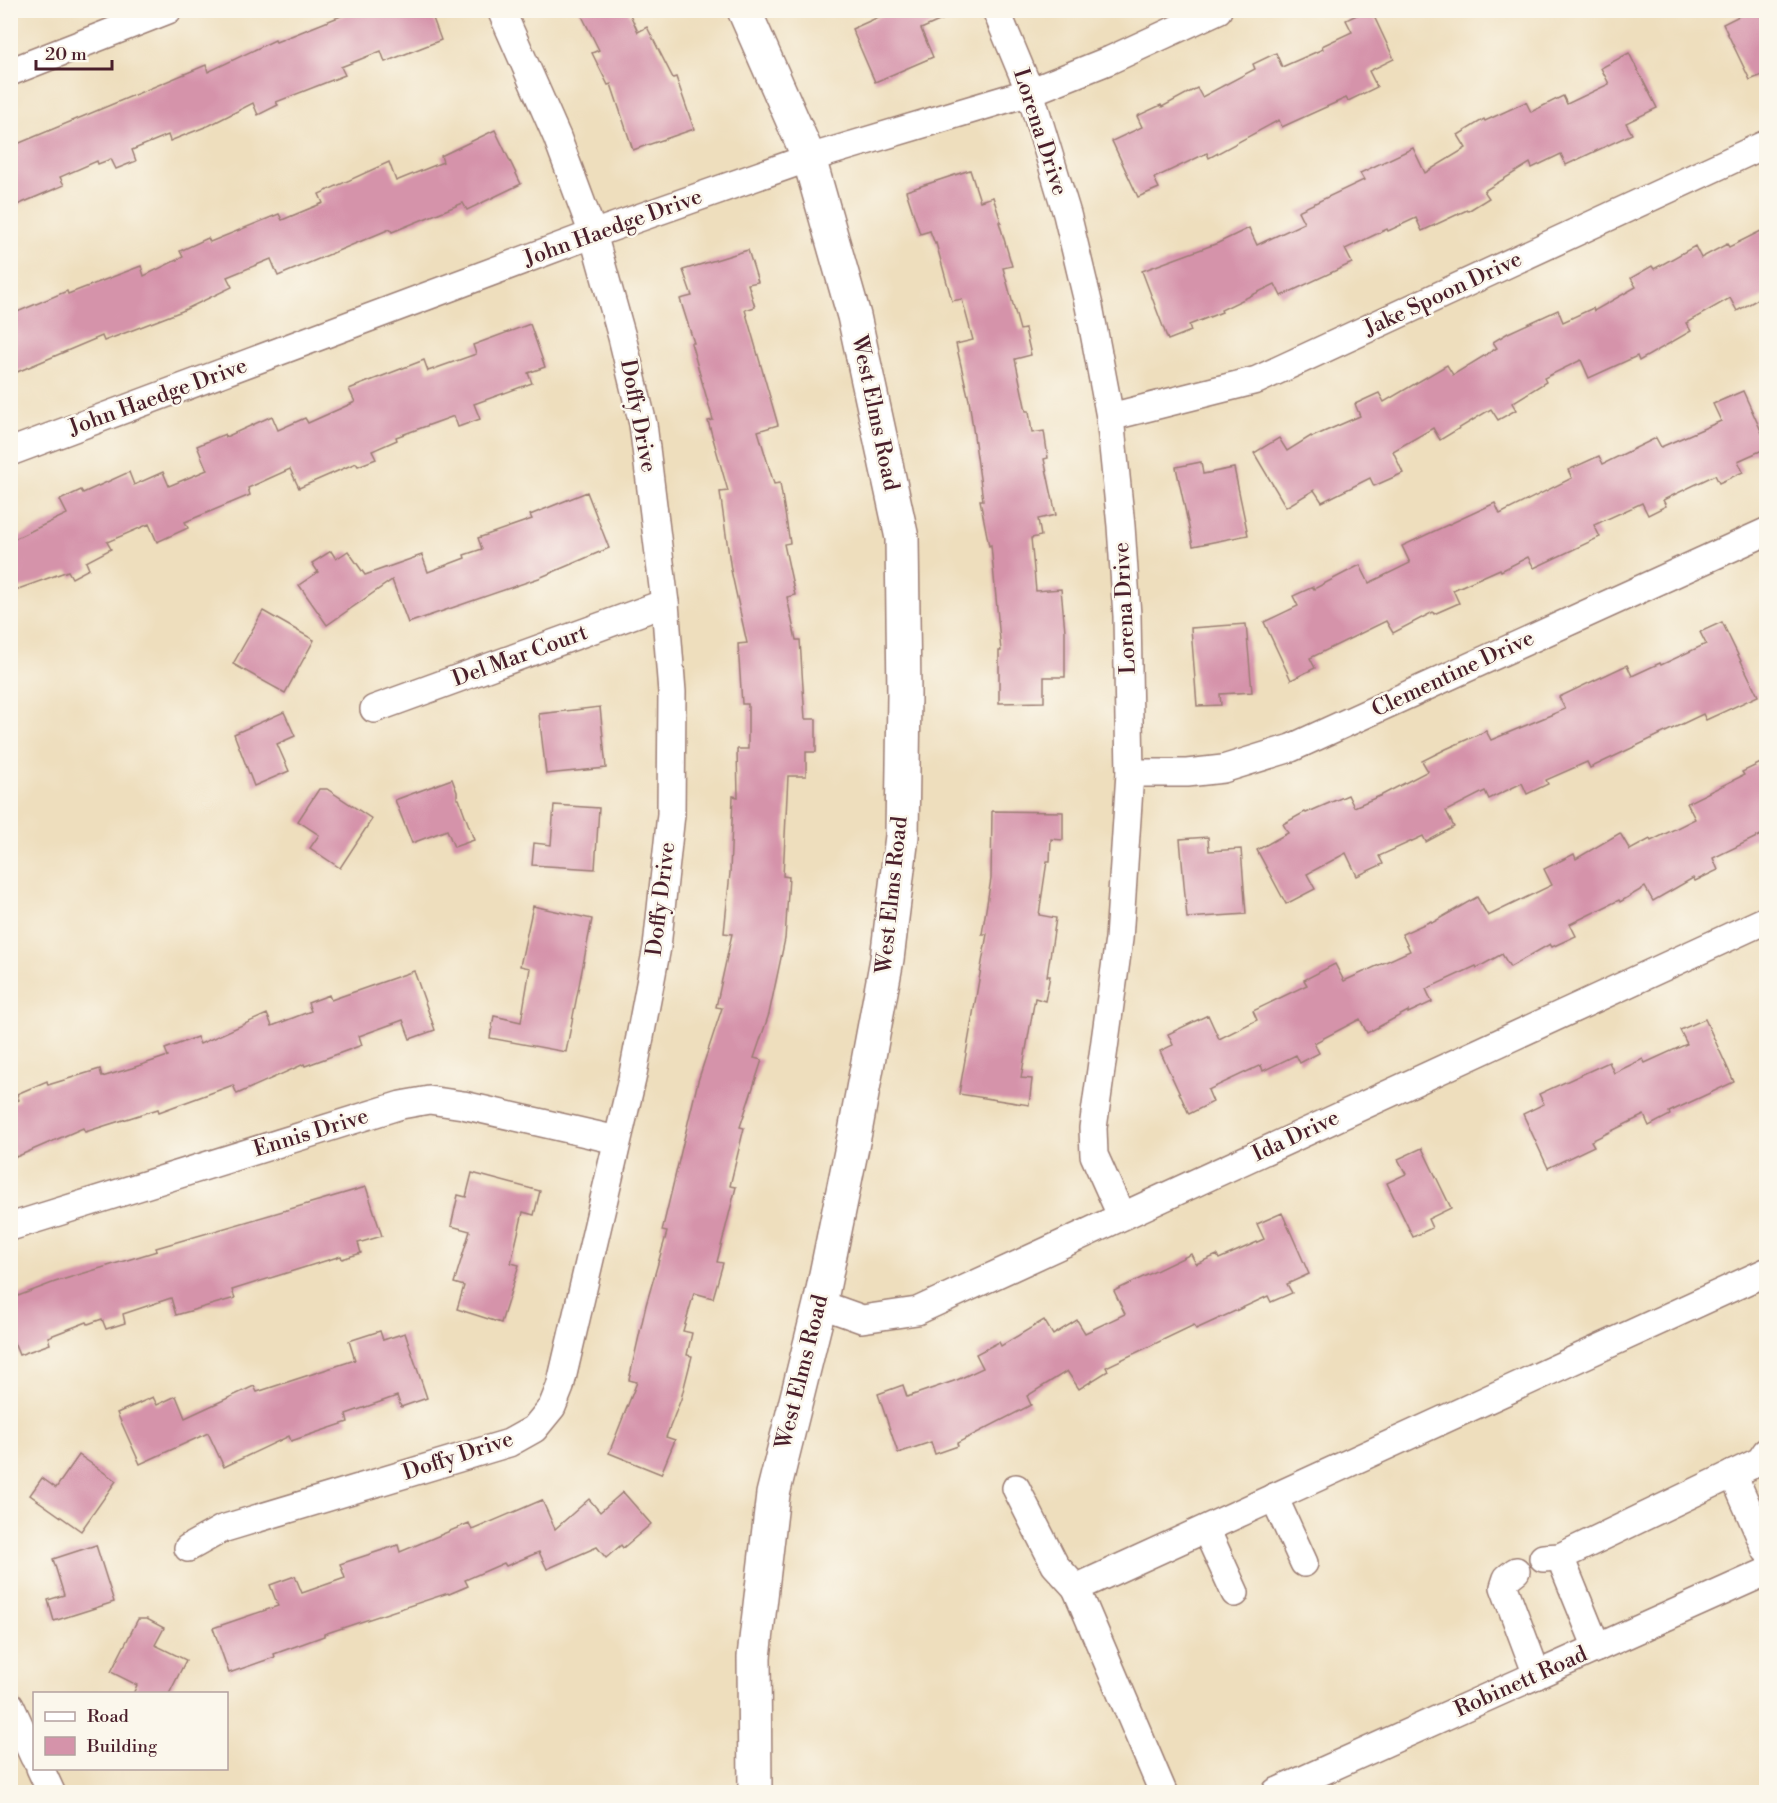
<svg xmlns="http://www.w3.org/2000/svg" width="1777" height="1803" font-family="'Libre Bodoni',serif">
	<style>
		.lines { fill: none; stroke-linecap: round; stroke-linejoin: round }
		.stream { stroke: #65bbe1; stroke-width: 8 }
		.building { fill: #d593aa }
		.minor-casing { stroke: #9c7e74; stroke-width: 30 }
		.major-casing { stroke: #9c7e74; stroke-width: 36 }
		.minor { stroke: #fff; stroke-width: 27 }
		.major { stroke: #fff; stroke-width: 33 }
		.labels { text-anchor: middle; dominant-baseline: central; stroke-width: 5; stroke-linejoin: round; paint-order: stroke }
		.street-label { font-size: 22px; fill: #4a1f2b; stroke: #fbf7ec }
	</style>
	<rect width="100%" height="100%" fill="#fbf7ec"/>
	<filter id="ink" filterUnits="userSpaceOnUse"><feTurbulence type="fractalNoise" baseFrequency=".0167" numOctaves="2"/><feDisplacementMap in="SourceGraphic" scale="12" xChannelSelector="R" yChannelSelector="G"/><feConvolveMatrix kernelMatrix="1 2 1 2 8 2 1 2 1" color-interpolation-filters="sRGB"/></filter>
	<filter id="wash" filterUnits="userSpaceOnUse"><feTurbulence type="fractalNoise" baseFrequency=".008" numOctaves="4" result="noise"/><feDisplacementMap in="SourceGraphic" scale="24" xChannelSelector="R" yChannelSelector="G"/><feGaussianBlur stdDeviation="1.35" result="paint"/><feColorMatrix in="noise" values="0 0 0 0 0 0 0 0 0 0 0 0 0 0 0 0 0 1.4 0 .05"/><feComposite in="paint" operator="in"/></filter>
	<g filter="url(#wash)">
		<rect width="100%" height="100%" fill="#eedebd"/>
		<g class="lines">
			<polyline class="stream" points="1766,1792 1766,1791"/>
		</g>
		<g id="blocks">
			<g class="building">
				<polygon points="356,10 430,10 441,40 385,62 381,51 341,67 345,75 276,102 278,105 258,115 253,103 210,125 170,141 168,135 132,150 136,161 116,169 111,159 98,164 97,161 60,177 64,185 10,208 10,147 206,65 208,72 275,40 276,42"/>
				<polygon points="579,10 628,10 638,32 647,27 673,78 676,77 694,129 633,150 611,84 608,85 592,53 599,50"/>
				<polygon points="894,10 964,10 921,29 933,57 875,82 852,29"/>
				<polygon points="1367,10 1371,10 1394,59 1369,71 1377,87 1348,101 1346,98 1282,127 1279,120 1209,158 1207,153 1154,178 1159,188 1138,197 1112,141 1142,127 1137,116 1161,105 1162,107 1197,88 1202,97 1255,69 1253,64 1276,53 1282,67 1323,49 1322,46 1352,32 1346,20"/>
				<polygon points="1751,10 1767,10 1767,73 1750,80 1723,24"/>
				<polygon points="1629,53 1657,108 1626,123 1632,134 1566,165 1561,154 1532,168 1530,163 1484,191 1489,198 1468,211 1467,210 1422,231 1416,218 1388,231 1387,229 1345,249 1352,263 1281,296 1275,284 1221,310 1222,312 1189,325 1191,331 1168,340 1142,271 1218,243 1249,228 1257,245 1304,223 1298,211 1364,180 1360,173 1413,148 1425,173 1466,148 1458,135 1484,119 1485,121 1526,102 1531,112 1563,96 1567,104 1609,84 1601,68"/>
				<polygon points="495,130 521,184 467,210 463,203 392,232 390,229 278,276 271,259 227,277 232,287 182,311 104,341 102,336 10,375 10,315 67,291 68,294 141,266 144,276 183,257 180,251 208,238 210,242 279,214 282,220 323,203 319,194 389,162 396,181 443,162 441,156"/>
				<polygon points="970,170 980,201 993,197 1001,222 999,222 1012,266 1003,268 1020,330 1025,329 1031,355 1015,359 1026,411 1029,411 1032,433 1044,431 1048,458 1044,459 1056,515 1038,519 1041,536 1031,538 1036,591 1061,589 1065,631 1065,677 1044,677 1044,702 999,703 999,651 1001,651 991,545 989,546 980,500 983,500 969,400 956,344 973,340 962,299 952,301 936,243 935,244 930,231 920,234 906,191"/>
				<polygon points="1767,228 1767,294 1737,311 1730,298 1686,323 1691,331 1639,361 1637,356 1589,378 1581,360 1544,378 1546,382 1512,403 1516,410 1498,420 1491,409 1440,440 1433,428 1393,451 1403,473 1374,486 1370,478 1322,502 1314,490 1286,507 1254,453 1279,438 1287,451 1311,436 1312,437 1360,416 1355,404 1379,393 1384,402 1447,365 1453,375 1497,348 1493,342 1508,333 1558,310 1563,322 1593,308 1594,311 1636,287 1631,278 1652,266 1654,269 1695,246 1701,258 1727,244 1729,247"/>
				<polygon points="748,250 758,282 748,284 755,307 745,310 778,425 758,431 774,484 780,483 790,543 784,544 795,595 787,597 796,640 800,640 805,719 816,719 816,752 806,752 806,776 788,776 783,876 789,877 785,939 769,1014 754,1058 762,1060 740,1127 744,1128 730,1186 736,1187 717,1262 723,1263 713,1298 694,1293 683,1331 692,1333 687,1355 692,1356 681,1399 666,1437 675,1440 661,1474 609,1453 637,1382 629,1380 646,1305 667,1232 662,1231 698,1081 722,1008 716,1007 732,934 724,933 730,873 733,796 738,797 737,749 748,749 748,704 742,704 738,644 747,643 731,570 720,492 728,491 708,421 713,420 691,343 694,343 680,299 692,296 683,270"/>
				<polygon points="530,324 545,367 528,373 532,383 474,404 480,419 458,427 454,416 396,437 397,440 372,451 376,459 358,466 356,463 299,488 290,469 248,488 250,495 185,522 188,528 157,542 149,524 107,542 111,549 86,562 89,569 72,578 68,571 10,592 10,541 67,514 60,500 81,490 83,493 129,472 134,485 163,472 169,486 207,470 197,446 225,434 226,437 272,416 278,430 305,418 308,423 355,402 349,389 424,360 428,371 476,354 473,345"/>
				<polygon points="1743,391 1767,444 1767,448 1738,461 1743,472 1719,483 1715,475 1663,500 1666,506 1648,515 1642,503 1594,525 1600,537 1534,568 1528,557 1501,571 1500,569 1453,590 1459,603 1434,614 1433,612 1393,633 1386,621 1310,658 1315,668 1291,680 1264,622 1298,606 1293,596 1313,587 1314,589 1360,565 1369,583 1410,563 1402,546 1495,503 1500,514 1572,478 1568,470 1599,456 1603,464 1656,438 1661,447 1721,421 1713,404"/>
				<polygon points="1201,462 1203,474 1234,468 1248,535 1193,546 1176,467"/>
				<polygon points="587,492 609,548 539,578 408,623 392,580 327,625 299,585 318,572 312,563 331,551 336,559 348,551 365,575 422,555 428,572 465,558 464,555 482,549 478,538 532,519 530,515"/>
				<polygon points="263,611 314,640 285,693 233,664"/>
				<polygon points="1722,622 1758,696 1706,720 1703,714 1590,768 1587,762 1546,780 1548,784 1527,794 1522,783 1489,799 1485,791 1446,811 1454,827 1426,842 1423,836 1379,856 1383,864 1357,876 1346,853 1307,874 1315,889 1286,904 1257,850 1288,833 1283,824 1305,812 1306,813 1348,795 1354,807 1382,795 1428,771 1422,761 1446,749 1486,731 1491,740 1565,709 1559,697 1627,665 1632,676 1660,663 1661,665 1706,644 1700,632"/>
				<polygon points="1246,624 1252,692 1220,694 1221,705 1197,706 1191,628"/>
				<polygon points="600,707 606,768 546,774 539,714"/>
				<polygon points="284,712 295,736 277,744 289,771 254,786 234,734"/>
				<polygon points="1767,760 1767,832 1713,858 1718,870 1695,881 1693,878 1653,901 1645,887 1620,902 1619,900 1570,924 1576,936 1552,947 1550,944 1510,967 1502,954 1477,968 1476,966 1426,989 1432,1002 1408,1013 1408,1011 1367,1033 1360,1019 1314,1043 1319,1053 1300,1063 1296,1055 1263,1071 1261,1065 1208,1090 1213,1102 1189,1114 1160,1051 1173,1045 1168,1034 1208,1015 1219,1039 1257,1020 1253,1011 1307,985 1304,980 1335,964 1344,981 1410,951 1402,934 1431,921 1432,923 1477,897 1488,916 1552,885 1544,869 1574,854 1576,859 1620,833 1630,850 1650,839 1651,841 1695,819 1687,803 1744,775 1742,772"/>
				<polygon points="452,779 457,792 457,799 459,799 474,840 454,847 447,830 412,843 395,800"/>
				<polygon points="319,789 327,789 372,819 340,868 310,848 319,835 298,821"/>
				<polygon points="554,805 599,808 595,869 532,865 534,843 551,845"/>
				<polygon points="992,811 1063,812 1063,840 1051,839 1050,861 1047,861 1039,915 1056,918 1047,976 1050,976 1045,1001 1035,998 1021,1078 1032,1079 1029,1105 959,1094 987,934 982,934 991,879"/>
				<polygon points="1208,837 1209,851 1241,849 1246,914 1187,918 1180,839"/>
				<polygon points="533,906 592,919 566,1052 490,1038 494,1016 521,1022 530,968 520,966"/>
				<polygon points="414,971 435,1030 410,1039 403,1020 359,1036 362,1045 305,1066 304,1064 237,1094 233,1085 159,1112 158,1109 85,1132 83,1128 16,1157 10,1145 10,1104 19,1100 17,1094 47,1081 48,1085 100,1069 102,1077 132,1068 168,1056 165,1049 197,1037 200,1044 267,1014 272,1026 311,1011 308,1003 329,995 331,1000"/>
				<polygon points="1705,1019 1734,1082 1669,1112 1670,1115 1649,1126 1644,1115 1591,1141 1594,1146 1548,1168 1523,1114 1544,1104 1539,1094 1609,1062 1614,1073 1643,1059 1645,1063 1687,1044 1680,1030"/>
				<polygon points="1422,1148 1451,1208 1428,1219 1432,1228 1413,1237 1387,1183 1406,1174 1398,1159"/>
				<polygon points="472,1173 540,1191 534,1215 523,1212 511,1263 519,1265 501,1323 457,1309 464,1286 454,1283 470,1231 451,1226 458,1195 466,1197"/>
				<polygon points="366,1187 382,1236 358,1243 361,1253 342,1259 341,1256 232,1290 235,1298 176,1315 171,1298 123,1314 125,1323 106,1329 102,1319 88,1324 87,1322 48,1337 50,1344 19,1355 10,1333 10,1299 55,1282 157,1251 156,1248"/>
				<polygon points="1282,1213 1309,1274 1287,1284 1292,1293 1271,1302 1268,1296 1196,1329 1194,1325 1106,1367 1108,1371 1079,1389 1067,1371 1027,1396 1031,1405 957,1443 958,1446 935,1454 931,1442 898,1453 878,1394 903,1385 907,1397 957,1380 983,1368 976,1354 999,1342 1001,1346 1044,1320 1053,1335 1077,1320 1085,1333 1125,1314 1114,1291 1191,1254 1196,1264 1217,1255 1219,1259 1264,1239 1257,1224"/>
				<polygon points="380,1331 383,1340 405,1333 427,1398 401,1407 397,1396 346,1414 348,1422 291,1441 289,1436 224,1467 208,1433 140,1464 117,1413 153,1397 157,1405 176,1396 185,1418 254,1386 257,1392 355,1360 349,1341"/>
				<polygon points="79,1455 116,1481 81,1531 30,1495 42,1478 56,1488"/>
				<polygon points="623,1492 651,1524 623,1548 621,1545 606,1558 597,1547 547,1569 539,1552 506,1566 504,1563 465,1580 468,1586 449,1594 448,1593 324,1634 324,1636 274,1654 275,1657 229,1673 213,1628 278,1606 270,1585 295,1576 302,1593 345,1578 340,1564 398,1545 400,1552 469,1523 472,1530 542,1500 555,1529 589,1499 600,1512"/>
				<polygon points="96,1545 114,1602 54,1621 48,1600 64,1595 53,1559"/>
				<polygon points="138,1619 147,1619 164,1628 155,1645 186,1660 169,1694 133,1694 137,1685 111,1672"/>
			</g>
		</g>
	</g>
	<g filter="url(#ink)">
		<use href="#blocks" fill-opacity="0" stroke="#9c7e74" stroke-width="1.5"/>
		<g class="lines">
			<g class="minor-casing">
				<g id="minor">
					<polyline points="996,10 1030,92 1067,214 1089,306 1110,417 1121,526 1127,616 1130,773 1119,939 1093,1128 1094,1155 1121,1215"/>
					<polyline points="10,72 168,10"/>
					<polyline points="1110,417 1257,380 1766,144"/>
					<polyline points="10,452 593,234 809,158 1030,92 1110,60 1218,10"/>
					<polyline points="374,709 665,603"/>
					<polyline points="1130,773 1187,773 1223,769 1291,748 1766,532"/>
					<polyline points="10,1227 401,1105 429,1100 463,1105 617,1140"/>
					<polyline points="820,1304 862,1319 917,1311 1766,920"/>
					<polyline points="1733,1474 1766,1550"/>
					<polyline points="1016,1488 1055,1565 1076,1588"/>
					<polyline points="1274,1497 1304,1563"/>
					<polyline points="1206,1529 1235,1593"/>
					<polyline points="188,1548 222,1529 509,1443 534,1429 552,1407 560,1387 632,1079 657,947 671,814 672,692 665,603 643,424 622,337 593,234 557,137 501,10"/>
					<polyline points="1560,1557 1597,1648"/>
					<polyline points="1543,1558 1560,1557 1760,1461 1766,1452"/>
					<polyline points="1516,1571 1507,1578 1504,1587 1537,1675"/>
					<polyline points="10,1705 34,1757"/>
					<polyline points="40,1768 51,1792"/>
					<polyline points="1163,1792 1076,1588 1766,1272"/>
					<polyline points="1276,1792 1766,1572"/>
				</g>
			</g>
			<g class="major-casing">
				<polyline id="major" points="744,10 809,158 854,316 902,538 904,695 902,836 887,959 855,1132 820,1304 773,1494 754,1657 755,1792"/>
			</g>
			<use href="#minor" class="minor"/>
			<use href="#major" class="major"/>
		</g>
	</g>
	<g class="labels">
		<g class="street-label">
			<text transform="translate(1040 132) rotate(72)">Lorena Drive</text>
			<text transform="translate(613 228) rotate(-20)">John Haedge Drive</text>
			<text transform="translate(1443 294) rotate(-25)">Jake Spoon Drive</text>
			<text transform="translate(158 397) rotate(-20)">John Haedge Drive</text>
			<text transform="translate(875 413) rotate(78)">West Elms Road</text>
			<text transform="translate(638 416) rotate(79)">Doffy Drive</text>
			<text transform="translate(1125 608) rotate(-93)">Lorena Drive</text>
			<text transform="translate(520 656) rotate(-20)">Del Mar Court</text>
			<text transform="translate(1453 674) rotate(-25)">Clementine Drive</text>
			<text transform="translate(892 895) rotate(-84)">West Elms Road</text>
			<text transform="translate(661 899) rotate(-83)">Doffy Drive</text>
			<text transform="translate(311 1133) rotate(-17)">Ennis Drive</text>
			<text transform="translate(1296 1136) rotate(-25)">Ida Drive</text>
			<text transform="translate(802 1372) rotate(-76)">West Elms Road</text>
			<text transform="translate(458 1456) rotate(-18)">Doffy Drive</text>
			<text transform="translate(1521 1682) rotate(-24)">Robinett Road</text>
		</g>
	</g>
	<rect width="1777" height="1803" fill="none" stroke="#fbf7ec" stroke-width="36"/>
	<rect x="33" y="1692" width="195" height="78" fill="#fbf7ec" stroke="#b4a19f" stroke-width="1.5"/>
	<rect x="45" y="1712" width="30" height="9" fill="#ffffff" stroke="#b4a19f" stroke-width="1.5"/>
	<text x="87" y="1722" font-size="18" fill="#4a1f2b">Road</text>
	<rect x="45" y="1737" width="30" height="18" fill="#d593aa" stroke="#b4a19f" stroke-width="1.5"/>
	<text x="87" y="1752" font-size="18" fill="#4a1f2b">Building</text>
	<path d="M36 60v9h76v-9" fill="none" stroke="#4a1f2b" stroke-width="3"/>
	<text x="45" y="60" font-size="18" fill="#4a1f2b" stroke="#fbf7ec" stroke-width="4.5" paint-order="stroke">20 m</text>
</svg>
